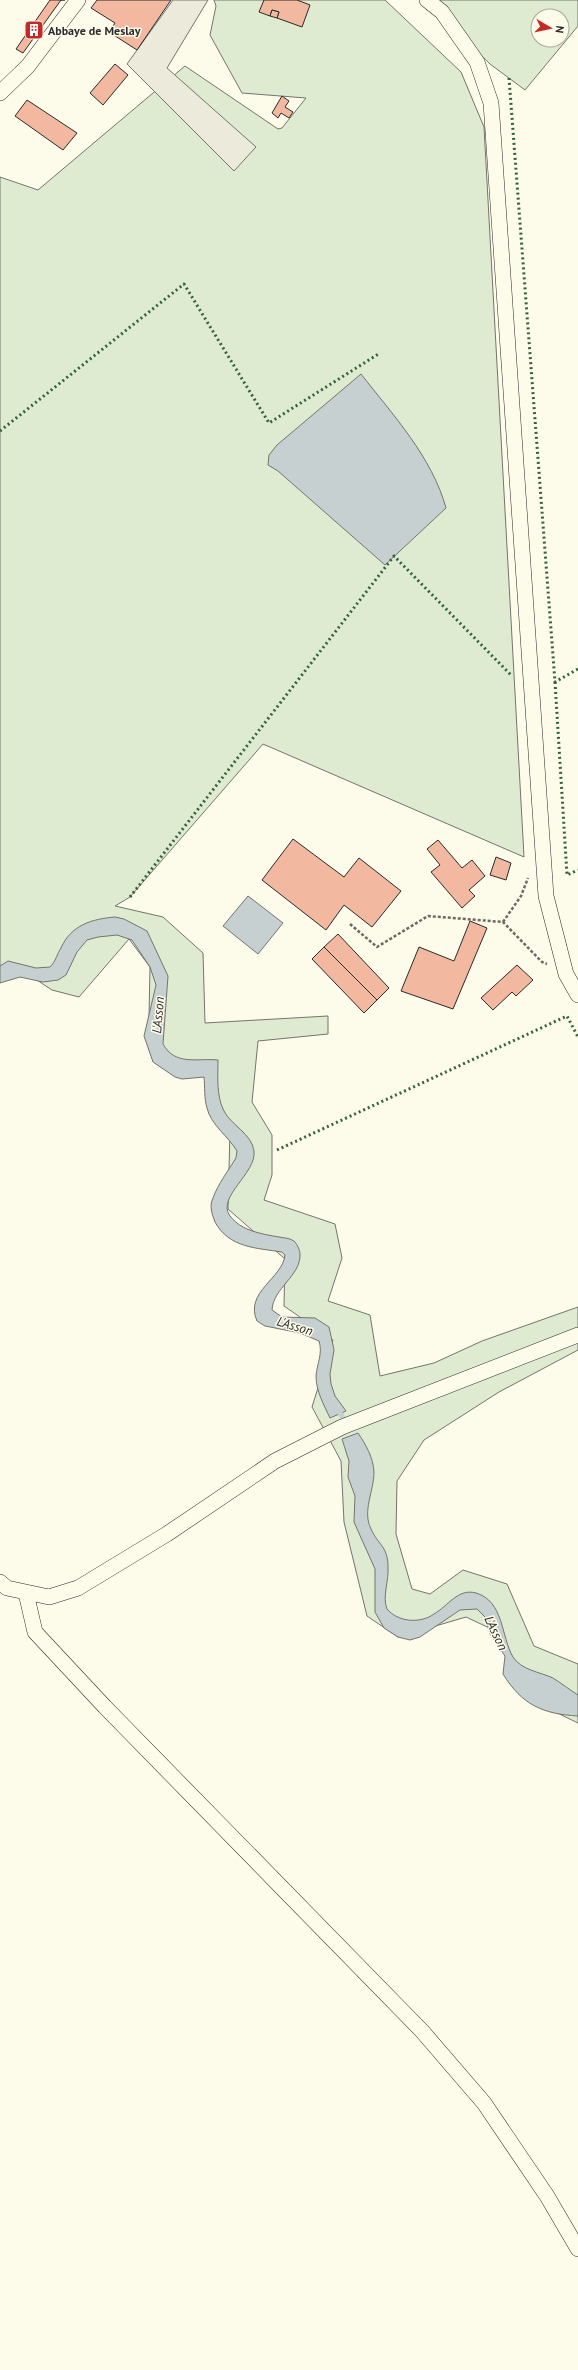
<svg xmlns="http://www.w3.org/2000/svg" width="578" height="2370" font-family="'PT Sans',sans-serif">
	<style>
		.green { fill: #deebd1; stroke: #74746e; fill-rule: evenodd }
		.parking { fill: #eceadb; stroke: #74746e }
		.water { fill: #c7d0d0; stroke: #74746e }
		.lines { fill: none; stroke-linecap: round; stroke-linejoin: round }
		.stream { stroke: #c7d0d0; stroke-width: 5 }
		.building { fill: #f2b8a0; stroke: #2b2b2b }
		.minor-casing { stroke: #2b2b2b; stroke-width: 16 }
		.path { stroke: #6a6964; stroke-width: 2.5; stroke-dasharray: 3 2; stroke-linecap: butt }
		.minor { stroke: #fdfbea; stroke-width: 15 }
		.hedge { stroke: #34623c; stroke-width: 3; stroke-dasharray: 2 3; stroke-linecap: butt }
		.labels { text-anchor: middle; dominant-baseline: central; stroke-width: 3; stroke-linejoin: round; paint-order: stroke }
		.poi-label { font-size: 12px; font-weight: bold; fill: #2b2b2b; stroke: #fdfbea; text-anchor: start }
		.water-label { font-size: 13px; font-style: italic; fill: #2b2b2b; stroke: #fdfbea }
	</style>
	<rect width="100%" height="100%" fill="#fdfbea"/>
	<g class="green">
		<polygon points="214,0 385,0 461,72 484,127 524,857 263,744 130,897 115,906 163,917 203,953 205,1023 328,1016 328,1034 258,1041 252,1102 272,1135 272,1175 264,1200 335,1224 342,1258 328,1301 370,1315 380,1376 434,1363 482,1341 578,1307 578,1350 499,1392 424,1440 397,1481 396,1534 412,1589 430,1594 463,1570 507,1584 534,1646 578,1664 578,1723 520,1695 498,1632 466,1617 398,1637 367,1616 344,1522 341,1461 312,1407 333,1340 284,1306 285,1259 228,1209 230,1130 210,1079 168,1064 149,1017 150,967 129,939 79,997 52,990 14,965 0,973 0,177 38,190 185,66 278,129 282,128 306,98 242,93 210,35 216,6"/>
		<path d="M425,0h153v26l-53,64 -35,-26zM538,16h24v24h-24z"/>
	</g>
	<polygon class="parking" points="173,0 208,0 167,68 256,147 234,171 127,64"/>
	<g class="water">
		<path d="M361,374c32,41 71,83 85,134l-61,57 -107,-94 -10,-6 1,-10 8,-10z"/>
		<polygon points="248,896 283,923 258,954 223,926"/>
		<path d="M115,917l9,2 23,12 21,45 -5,68c12,22 34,14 55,16 0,15 -2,36 6,51 7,14 28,23 30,40 3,22 -38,46 -24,65 11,15 32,18 49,21 5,1 11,1 15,4 3,3 6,9 6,13 1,22 -27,34 -28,56l10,7 33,1 14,9 5,23 -4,24 1,10 4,12 11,15 -16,7c-6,-13 -14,-27 -14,-42 1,-13 7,-22 3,-35l-19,-8 -35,-7 -8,-5c-13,-29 26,-43 28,-66l-3,-3c-25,-4 -53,-4 -67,-30 -3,-8 -6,-16 -2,-24 5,-14 15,-27 23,-40l1,-7c-9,-15 -26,-26 -30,-43 -3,-10 -2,-21 -3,-31l-22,2 -7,-2 -22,-15 -9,-26 12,-51 -6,-18 -18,-27 -15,-5 -19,2 -11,3 -10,12 -11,23 -8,5 -15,2 -23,-5 -20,6v-17l8,-5 28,7 14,-1c6,-6 7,-13 11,-19 10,-23 31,-29 54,-31z"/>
		<path d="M358,1433c8,12 15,24 16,39 0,19 -12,39 -3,57 7,16 17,17 17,38 1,14 -6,30 -1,42 11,13 33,15 47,5 14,-8 24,-26 42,-21 28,8 25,44 37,64 8,13 27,15 40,21 8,5 17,12 25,17v21c-35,-2 -56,-11 -75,-42l2,-18 -15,-22 -5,-17 -8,-8 -17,1 -40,27 -10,3 -12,-3 -14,-9 -9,-16v-43l-21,-47 1,-26 -7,-19 1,-16 -7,-22z"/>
	</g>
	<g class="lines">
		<polyline class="stream" points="337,1408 343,1418"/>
	</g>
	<g class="building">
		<polygon points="50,0 65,0 61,0 23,53 16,49"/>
		<polygon points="97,0 171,0 137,50 109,32 115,23 91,8"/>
		<polygon points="264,0 297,0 310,5 302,27 277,18 279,12 272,10 270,16 259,12"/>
		<polygon points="272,10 279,12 277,18 270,16"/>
		<polygon points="115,64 128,75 103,105 90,93"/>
		<polygon points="282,96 289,101 285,107 293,112 289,118 281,113 278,118 272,113"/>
		<polygon points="27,100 77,133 63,150 15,116"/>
		<polygon points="293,839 344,877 359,858 401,891 372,927 344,905 326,930 262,880"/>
		<polygon points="438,840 462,868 472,860 485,876 469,890 475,896 462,908 431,872 440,865 427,849"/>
		<polygon points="496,857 511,863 506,880 490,875"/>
		<polygon points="470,921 487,928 453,1009 401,991 419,947 454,961"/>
		<polygon points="338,934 389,988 377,1000 324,947"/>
		<polygon points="324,947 377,1000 364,1013 312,959"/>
		<polygon points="517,965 533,980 516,996 512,992 493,1010 481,998"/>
	</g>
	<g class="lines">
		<g class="minor-casing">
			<g id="minor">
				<polyline points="427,0 442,12 477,62 491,103 546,896 566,974 578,995"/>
				<polyline points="0,93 28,66 78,0"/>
				<polyline points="0,1582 7,1588 49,1597 78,1588 167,1534 275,1461 342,1427 578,1335"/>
				<polyline points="26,1593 35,1632 105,1707 422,2031 484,2103 547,2196 578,2249"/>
			</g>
		</g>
		<g class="path">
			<polyline points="503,922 521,896 528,878"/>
			<polyline points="350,924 377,947 428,916 503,922 542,962 547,964"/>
		</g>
		<use href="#minor" class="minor"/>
		<g class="hedge">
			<polyline points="509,78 555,682 578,669"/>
			<polyline points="0,431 184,284 269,423 380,353"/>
			<polyline points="555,682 567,875 578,870"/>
			<polyline points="130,897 394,556 511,675"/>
			<polyline points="277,1150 567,1016 578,1037"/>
		</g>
	</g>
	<defs>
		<g id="building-square" transform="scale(1)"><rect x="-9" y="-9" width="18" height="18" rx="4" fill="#c62828" stroke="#fdfbea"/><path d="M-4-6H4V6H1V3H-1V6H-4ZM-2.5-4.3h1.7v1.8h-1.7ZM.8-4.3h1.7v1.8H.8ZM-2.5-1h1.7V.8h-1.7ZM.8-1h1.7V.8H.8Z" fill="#fff"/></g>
	</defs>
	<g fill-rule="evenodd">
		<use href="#building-square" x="34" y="30"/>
	</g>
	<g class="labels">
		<g class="poi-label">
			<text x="48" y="30">Abbaye de Meslay</text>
		</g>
		<g class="water-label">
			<text transform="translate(158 1015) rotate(-85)">L'Asson</text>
			<text transform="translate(295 1326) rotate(17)">L'Asson</text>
			<text transform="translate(496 1633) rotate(64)">L'Asson</text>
		</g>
	</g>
	<g transform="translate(550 28) rotate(99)"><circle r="19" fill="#fdfbea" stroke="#a9a89e"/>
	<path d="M0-3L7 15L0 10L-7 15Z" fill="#c62828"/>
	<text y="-6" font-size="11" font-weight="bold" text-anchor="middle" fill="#2b2b2b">N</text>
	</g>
</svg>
